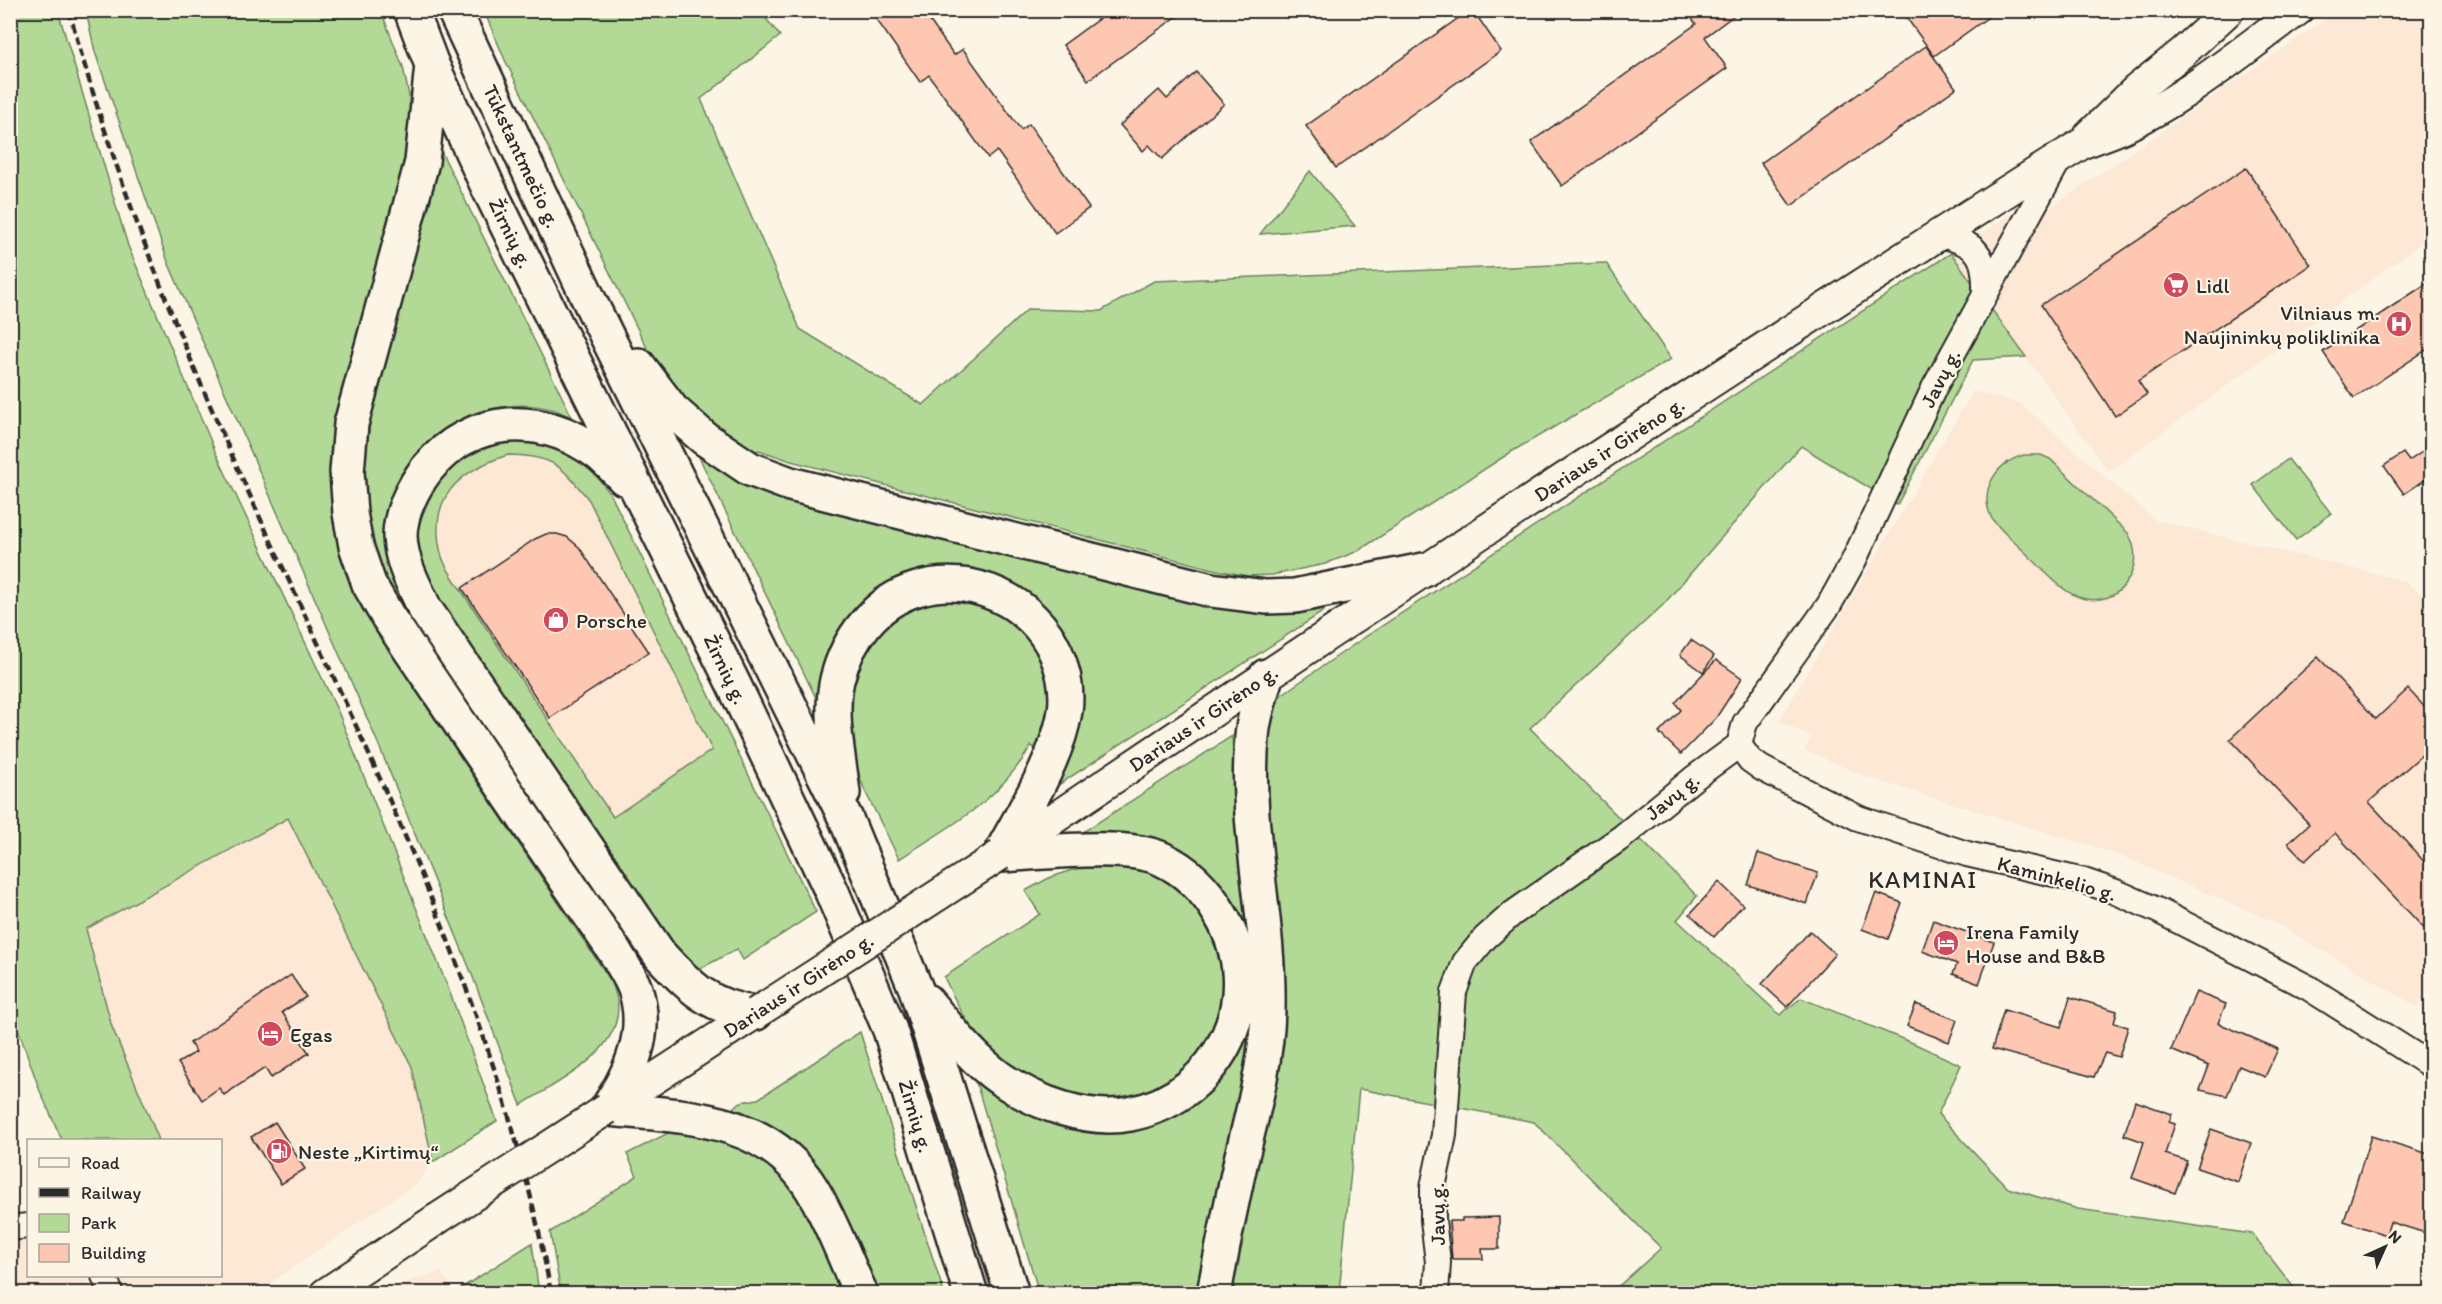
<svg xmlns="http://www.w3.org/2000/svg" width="2442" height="1304" font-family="Itim,sans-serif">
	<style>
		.built { fill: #fde7d5 }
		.green { fill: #b2da96; stroke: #6e8260; stroke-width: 1.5; fill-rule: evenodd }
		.building { fill: #fec7b1; stroke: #2b2b2b; stroke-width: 1.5 }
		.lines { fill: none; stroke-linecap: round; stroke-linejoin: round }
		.minor-casing { stroke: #2b2b2b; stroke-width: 28 }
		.major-casing { stroke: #2b2b2b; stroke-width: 34 }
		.highway-casing { stroke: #2b2b2b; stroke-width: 38 }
		.minor { stroke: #fcf5e5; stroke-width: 24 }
		.major { stroke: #fcf5e5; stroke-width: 30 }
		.highway { stroke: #fcf5e5; stroke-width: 33 }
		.rail { stroke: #2b2b2b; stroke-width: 4.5; stroke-dasharray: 9 4.5; stroke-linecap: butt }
		.major-bridge-casing { stroke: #2b2b2b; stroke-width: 34; stroke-linecap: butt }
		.major-bridge { stroke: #fcf5e5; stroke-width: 30 }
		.labels { text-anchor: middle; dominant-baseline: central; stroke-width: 4.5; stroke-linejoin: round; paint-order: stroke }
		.street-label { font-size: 21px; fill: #2b2b2b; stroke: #fcf5e5 }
		.poi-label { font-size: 21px; fill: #2b2b2b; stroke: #fcf5e5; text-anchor: start }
		.quarter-label { font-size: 24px; letter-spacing: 1.5px; fill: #2b2b2b; stroke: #fcf5e5 }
	</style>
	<rect width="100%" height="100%" fill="#fcf5e5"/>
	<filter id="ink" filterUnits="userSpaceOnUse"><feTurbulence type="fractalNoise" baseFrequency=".0167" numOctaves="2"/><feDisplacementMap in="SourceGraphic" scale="12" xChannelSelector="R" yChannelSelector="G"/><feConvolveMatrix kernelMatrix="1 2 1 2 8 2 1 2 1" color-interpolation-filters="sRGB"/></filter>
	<g filter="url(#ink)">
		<g class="built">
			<polygon points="2338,11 2431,11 2431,236 2109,472 1951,253 2013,213 2044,212"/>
			<polygon points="1973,391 2021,404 2155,520 2405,581 2431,603 2431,987 2418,1007 2272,921 2111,852 1869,778 1805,750 1811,737 1779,721"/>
			<polygon points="508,455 536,455 562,467 589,500 713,751 613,817 463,593 443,559 436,524 445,497 463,475 483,462"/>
			<polygon points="288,818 412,1067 433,1162 417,1183 256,1293 126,1293 119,1276 220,1276 220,1140 159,1140 112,1027 86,929"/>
			<polygon points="28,1234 28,1276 86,1276 93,1293 11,1293 10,1236"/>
			<polygon points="440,1272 457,1293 373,1294 404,1283"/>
		</g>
		<g class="green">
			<polygon points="10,11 58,11 128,246 215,451 339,714 450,993 497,1121 433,1162 412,1067 288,818 86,929 112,1027 159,1140 62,1140 40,1091 10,1006"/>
			<path d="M86,11h295l22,56 8,38 -2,37 -70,265 -8,55 2,61 12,49 19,41 249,371c1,7 5,15 5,23 0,49 -62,75 -97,98l-50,-133 -94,-231 -209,-479 -73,-210z"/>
			<polygon points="484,11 760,11 780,36 701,99 800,329 923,405 1028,309 1101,311 1154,281 1606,263 1671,359 1511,452 1358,551 1325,564 1272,575 1248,576 1217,570 791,461 759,450 745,455 670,389 646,346 505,60"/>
			<path d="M438,145l134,272c-7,-2 -14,-7 -21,-8 -69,-18 -152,31 -163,103 -6,39 5,71 19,107l-20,-29 -20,-56 -4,-58 8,-61z"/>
			<polygon points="1310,171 1355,226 1260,234"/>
			<polygon points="1951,253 2026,357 1973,360 1897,505 1801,446 1663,605 1530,728 1697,896 1677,920 1780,1015 1801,998 1915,1044 1961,1065 1938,1114 2008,1188 2078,1209 2252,1234 2298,1293 1611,1293 1661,1248 1534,1122 1359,1089 1339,1293 1228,1294 1257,1156 1263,778 1267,717 1281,695 1365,637"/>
			<path d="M519,440c13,2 29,3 41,8 22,7 38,29 51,47l205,417 -73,48 -6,-11 -47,25 -255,-373 -12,-31 -7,-27 4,-26 7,-23 35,-40 28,-12zM508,455c47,1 53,11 81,45l123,250 -99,67 -150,-224c-7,-11 -17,-24 -21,-36 -16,-57 15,-86 66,-102z"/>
			<path d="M2024,455h17l9,4 78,74c8,14 9,30 1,45 -6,10 -12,17 -24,20 -32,9 -53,-20 -74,-40 -13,-13 -28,-25 -39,-39 -14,-29 4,-56 32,-64z"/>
			<polygon points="699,457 760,488 1322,606 1324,611 1049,791 1077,734 1082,701 1076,663 953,570 922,570 892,581 864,602 843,625 831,653 817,700"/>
			<polygon points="2288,459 2331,513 2296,540 2253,485"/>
			<path d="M963,599l43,15 33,33 13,44 -12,60 -9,-5c-34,57 -78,78 -132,113l-35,-70 -8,-23 -6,-27 -4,-34 19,-63 52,-41z"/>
			<polygon points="1232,736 1236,818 1255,992 1253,1035 1200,1293 1039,1293 975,1079 1067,1125 1217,1080 1231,903 1072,839"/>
			<path d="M1086,865c17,1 38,-1 54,4 22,7 40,21 55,39 47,54 37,132 -24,172 -12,7 -27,16 -41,18 -24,4 -48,0 -71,-8 -14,-5 -30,-9 -42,-17 -36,-22 -56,-59 -73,-96l96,-63 -15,-23 24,-13z"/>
			<polygon points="860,1032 944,1293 876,1293 806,1155 780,1132 742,1111 732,1109 741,1102 758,1099"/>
			<polygon points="706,1131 733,1138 777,1167 804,1202 847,1293 561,1293 550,1232 637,1176 627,1154 668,1133"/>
			<polygon points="532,1243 539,1293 455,1292"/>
		</g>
		<g class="building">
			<polygon points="870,10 922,10 954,55 963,49 1021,130 1029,124 1089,208 1055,233 997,151 988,158 929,75 920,82"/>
			<polygon points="1111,10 1186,10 1088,80 1063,45"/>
			<polygon points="1470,10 1473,10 1501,51 1336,168 1306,126"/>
			<polygon points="1686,10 1741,10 1705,37 1727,68 1562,186 1531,142 1696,24"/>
			<polygon points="1901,10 1998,10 1934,56"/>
			<polygon points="1926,46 1956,88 1791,206 1761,163"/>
			<polygon points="1196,72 1224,104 1162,159 1149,145 1143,151 1120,125 1159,90 1167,99"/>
			<polygon points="2246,168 2311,265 2138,381 2147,394 2115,416 2041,305"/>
			<polygon points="2432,280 2432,346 2354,398 2323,352"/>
			<polygon points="2432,445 2432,475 2404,494 2384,466 2403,453 2409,461"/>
			<polygon points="546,534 557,534 567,537 579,547 649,652 550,718 462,588 535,539"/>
			<polygon points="1691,640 1714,656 1703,672 1680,655"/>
			<polygon points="2318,657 2376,719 2408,689 2432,715 2432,746 2369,802 2432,870 2432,937 2335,833 2305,861 2288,843 2309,824 2230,739"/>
			<polygon points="1716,660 1742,678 1716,718 1681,754 1659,733 1681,710 1675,703"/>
			<polygon points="1758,853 1818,873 1807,904 1748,885"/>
			<polygon points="1719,882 1743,905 1714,937 1690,914"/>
			<polygon points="1876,893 1902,903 1888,939 1862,929"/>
			<polygon points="1933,920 1994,942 1979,984 1953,974 1957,964 1922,951"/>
			<polygon points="1810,931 1835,954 1787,1007 1762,984"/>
			<polygon points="291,975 306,997 282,1012 309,1053 271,1078 265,1068 224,1095 219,1088 202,1100 178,1063 196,1052 190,1043"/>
			<polygon points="2196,992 2226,1004 2218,1023 2278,1049 2265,1077 2239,1066 2227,1096 2200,1090 2209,1066 2171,1050"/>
			<polygon points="2070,997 2117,1011 2114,1023 2128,1027 2119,1057 2105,1053 2094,1077 1992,1049 2004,1010 2061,1027"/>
			<polygon points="1916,1004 1957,1020 1949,1042 1907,1026"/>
			<polygon points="2135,1101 2172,1114 2169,1122 2175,1124 2165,1154 2187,1161 2175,1193 2132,1178 2144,1142 2124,1135"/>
			<polygon points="275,1122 305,1169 281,1184 251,1137"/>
			<polygon points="2211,1129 2251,1143 2238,1182 2197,1168"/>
			<polygon points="2371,1136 2432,1155 2432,1235 2390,1222 2386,1235 2344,1221"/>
			<polygon points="1499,1217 1499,1249 1482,1249 1483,1259 1452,1259 1449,1221 1462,1221 1462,1218"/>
		</g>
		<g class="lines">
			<g class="minor-casing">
				<g id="minor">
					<path d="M1938,234c38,10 48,18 47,58"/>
					<polyline points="1739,745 1750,760 1761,768 1858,818 1967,854 2084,881 2116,892 2159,911 2309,988 2432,1066"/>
					<polyline points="10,1228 28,1226"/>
					<polyline points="104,1276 111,1294"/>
					<polyline points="1436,1294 1438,1262 1433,1220 1433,1187 1444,1135 1454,992 1465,962 1485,938 1512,914 1622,837 1694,778 1739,745 1745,723 1829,605 1854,560 1934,388 2060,158"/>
				</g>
			</g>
			<g class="major-casing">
				<g id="major">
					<polyline points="2089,136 2136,90 2182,53 2229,10"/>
					<path d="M1000,855c358,-242 718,-481 1083,-712 13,-5 26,-9 39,-15 62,-28 121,-78 176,-118"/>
					<polyline points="607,1109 756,1013"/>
					<polyline points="325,1294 437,1219"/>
				</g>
			</g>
			<g class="highway-casing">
				<g id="highway">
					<polyline points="411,10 432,65 489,189 734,685 832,892 890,1030 971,1294"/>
					<polyline points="454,10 590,302 846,819 916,989 1012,1294"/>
					<path d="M432,65l-10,97 -71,262 -4,48 3,41 6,33 13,38 19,33 227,335c7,12 16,25 20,37 15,44 -5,85 -28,120 75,7 161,7 205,80 20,33 33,70 49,105"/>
					<polyline points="638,365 672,410 704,438 750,469 790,484 1211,590 1266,597 1295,596 1424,570"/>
					<path d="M624,478c-8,-8 -17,-18 -26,-25 -56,-41 -126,-39 -171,16 -14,18 -27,44 -27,67 1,27 14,49 25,73l235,346c29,31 51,54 96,58"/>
					<path d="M843,793c-4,-35 -14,-78 -6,-113 10,-41 39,-79 80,-91 55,-17 117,13 139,64 8,19 12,38 9,58 -7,47 -42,101 -65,144"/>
					<path d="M926,1001c23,27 45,57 75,78 35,24 86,43 129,35 91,-18 139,-119 90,-200 -14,-24 -32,-43 -58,-55 -36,-17 -120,-6 -162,-4"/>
					<path d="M1214,1294c8,-45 17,-89 27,-134 12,-49 26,-100 27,-151 2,-91 -24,-181 -16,-271 1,-21 9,-42 14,-62"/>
				</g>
			</g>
			<use href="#minor" class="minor"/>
			<use href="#major" class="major"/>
			<use href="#highway" class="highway"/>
			<path class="rail" d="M69,10c38,141 89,276 147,409 124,286 281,564 335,875"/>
			<g class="major-bridge-casing">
				<g id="major-bridge">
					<polyline points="756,1013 1000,855"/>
					<polyline points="437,1219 607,1109"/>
				</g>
			</g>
			<use href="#major-bridge" class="major-bridge"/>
		</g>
	</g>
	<defs>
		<g id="supermarket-disc" transform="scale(1.35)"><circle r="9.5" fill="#d1495b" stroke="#fcf5e5"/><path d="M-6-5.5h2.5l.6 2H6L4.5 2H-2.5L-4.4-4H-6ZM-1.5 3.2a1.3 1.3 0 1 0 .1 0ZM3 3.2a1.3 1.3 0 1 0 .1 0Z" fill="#fff"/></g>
		<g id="hospital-disc" transform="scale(1.35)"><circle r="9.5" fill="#d1495b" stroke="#fcf5e5"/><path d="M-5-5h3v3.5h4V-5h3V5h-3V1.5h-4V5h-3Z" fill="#fff"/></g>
		<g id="shop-disc" transform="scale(1.35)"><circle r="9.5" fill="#d1495b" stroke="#fcf5e5"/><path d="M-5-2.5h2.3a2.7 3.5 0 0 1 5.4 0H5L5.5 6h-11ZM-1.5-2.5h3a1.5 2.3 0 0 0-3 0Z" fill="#fff"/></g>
		<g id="hotel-disc" transform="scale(1.35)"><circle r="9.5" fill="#d1495b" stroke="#fcf5e5"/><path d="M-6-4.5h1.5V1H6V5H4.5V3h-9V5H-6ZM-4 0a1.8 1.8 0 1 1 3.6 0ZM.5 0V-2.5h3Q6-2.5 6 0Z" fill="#fff"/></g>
		<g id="fuel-disc" transform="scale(1.35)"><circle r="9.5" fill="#d1495b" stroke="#fcf5e5"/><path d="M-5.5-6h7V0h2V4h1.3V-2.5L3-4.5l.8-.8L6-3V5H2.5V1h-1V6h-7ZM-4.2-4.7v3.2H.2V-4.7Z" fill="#fff"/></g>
	</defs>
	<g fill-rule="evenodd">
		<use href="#supermarket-disc" x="2176" y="285"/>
		<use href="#hospital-disc" x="2399" y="324"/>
		<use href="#shop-disc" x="556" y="620"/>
		<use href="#hotel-disc" x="1946" y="943"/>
		<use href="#hotel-disc" x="270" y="1034"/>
		<use href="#fuel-disc" x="279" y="1151"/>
	</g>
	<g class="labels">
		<g class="street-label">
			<text transform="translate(522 156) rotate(65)">Tūkstantmečio g.</text>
			<text transform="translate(511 233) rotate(64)">Žirnių g.</text>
			<text transform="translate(1940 378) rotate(-63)">Javų g.</text>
			<text transform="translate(1609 449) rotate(-33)">Dariaus ir Girėno g.</text>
			<text transform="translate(726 669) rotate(64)">Žirnių g.</text>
			<text transform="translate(1203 718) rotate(-34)">Dariaus ir Girėno g.</text>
			<text transform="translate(1672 796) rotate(-39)">Javų g.</text>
			<text transform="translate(2057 878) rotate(15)">Kaminkelio g.</text>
			<text transform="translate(798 985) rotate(-33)">Dariaus ir Girėno g.</text>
			<text transform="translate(916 1116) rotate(73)">Žirnių g.</text>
			<text transform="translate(1437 1214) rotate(-91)">Javų g.</text>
		</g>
		<g class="poi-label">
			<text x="2196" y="285">Lidl</text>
			<text x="2380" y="312" text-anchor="end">Vilniaus m.<tspan x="2380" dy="24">Naujininkų poliklinika</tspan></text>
			<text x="576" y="620">Porsche</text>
			<text x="1966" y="931">Irena Family<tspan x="1966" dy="24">House and B&amp;B</tspan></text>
			<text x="290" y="1034">Egas</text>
			<text x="298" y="1151">Neste „Kirtimų“</text>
		</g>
		<g class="quarter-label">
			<text x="1923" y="879">KAMINAI</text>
		</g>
	</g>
	<rect width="2442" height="1304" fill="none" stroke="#fcf5e5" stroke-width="36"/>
	<rect x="18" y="18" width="2406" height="1268" fill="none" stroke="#2b2b2b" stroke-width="2" filter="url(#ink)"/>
	<rect x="27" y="1139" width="195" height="138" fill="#fcf5e5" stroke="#a8a49b" stroke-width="1.5"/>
	<rect x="39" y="1158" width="30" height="9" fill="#fcf5e5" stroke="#a8a49b" stroke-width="1.5"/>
	<text x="81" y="1169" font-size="18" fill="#2b2b2b">Road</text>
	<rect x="39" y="1188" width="30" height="9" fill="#2b2b2b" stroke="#a8a49b" stroke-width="1.5"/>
	<text x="81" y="1199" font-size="18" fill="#2b2b2b">Railway</text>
	<rect x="39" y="1214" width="30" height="18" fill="#b2da96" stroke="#a8a49b" stroke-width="1.5"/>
	<text x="81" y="1229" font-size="18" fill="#2b2b2b">Park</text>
	<rect x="39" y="1244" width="30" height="18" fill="#fec7b1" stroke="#a8a49b" stroke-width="1.5"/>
	<text x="81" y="1259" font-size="18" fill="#2b2b2b">Building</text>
	<g transform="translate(2385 1247) rotate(45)" stroke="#fcf5e5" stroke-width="4.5" paint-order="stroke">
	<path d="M0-4.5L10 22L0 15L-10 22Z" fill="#2b2b2b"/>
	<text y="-9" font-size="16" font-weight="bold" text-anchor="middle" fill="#2b2b2b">N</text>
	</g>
</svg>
